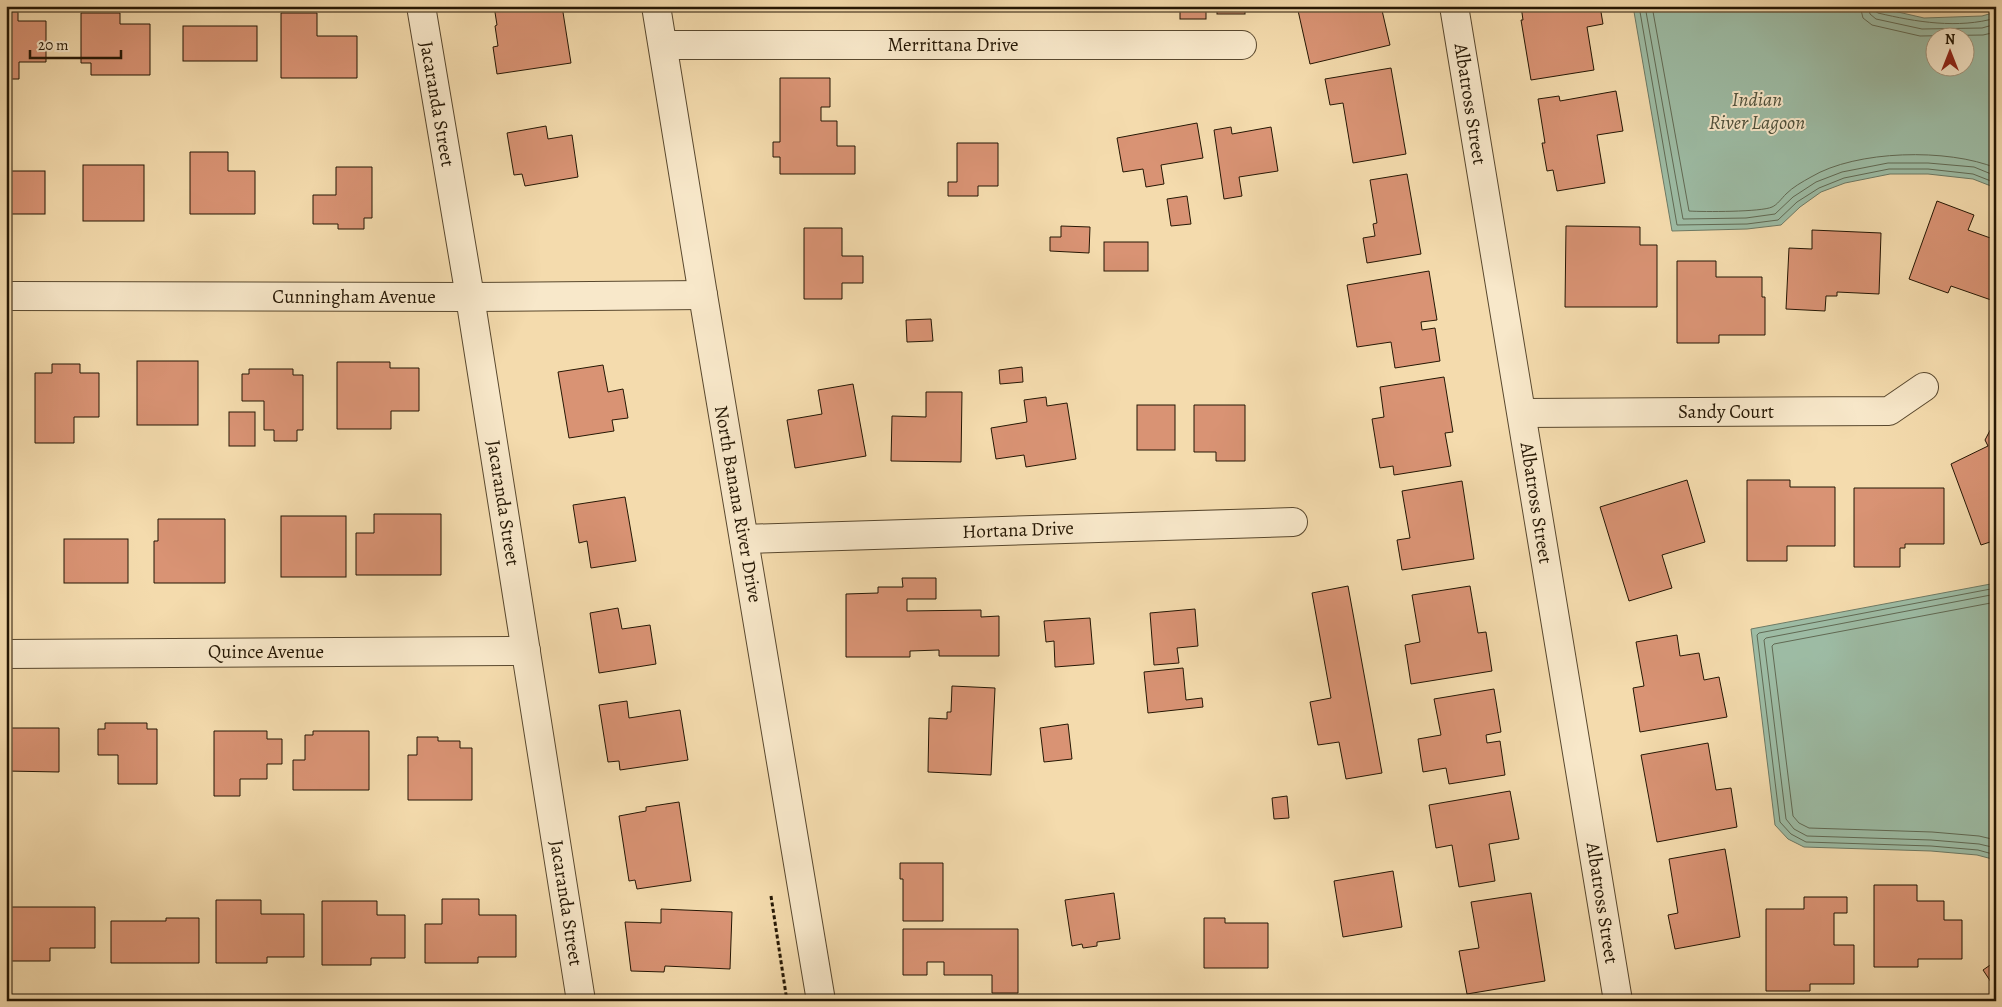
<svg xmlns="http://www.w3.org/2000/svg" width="2002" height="1007" font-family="Alegreya,serif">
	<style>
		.water { fill: #9dbca5; stroke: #6d7a65; fill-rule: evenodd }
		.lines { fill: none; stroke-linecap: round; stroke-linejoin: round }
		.shore { stroke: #616a54; stroke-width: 1 }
		.building { fill: #d99374; stroke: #251704 }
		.minor-casing { stroke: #59482e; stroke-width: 30 }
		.tertiary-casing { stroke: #59482e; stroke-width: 30 }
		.path { stroke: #251704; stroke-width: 3; stroke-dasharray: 4 2.5; stroke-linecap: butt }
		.minor { stroke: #f8e8ca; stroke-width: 28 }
		.tertiary { stroke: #f8e8ca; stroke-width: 28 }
		.labels { text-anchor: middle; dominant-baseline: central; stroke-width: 4; stroke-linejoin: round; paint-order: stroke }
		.street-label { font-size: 19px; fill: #251704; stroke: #f8e8ca }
		.water-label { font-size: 20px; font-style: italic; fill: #4f513c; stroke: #f8e8ca }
	</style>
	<rect width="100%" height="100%" fill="#f4dbad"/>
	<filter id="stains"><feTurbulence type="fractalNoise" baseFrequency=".004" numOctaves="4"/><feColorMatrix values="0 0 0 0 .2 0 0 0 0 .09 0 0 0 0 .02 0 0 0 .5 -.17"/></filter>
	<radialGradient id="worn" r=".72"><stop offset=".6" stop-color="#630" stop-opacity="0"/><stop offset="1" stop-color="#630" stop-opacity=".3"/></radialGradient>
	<g class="water">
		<path d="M1633,6h239l52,12 58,-2 14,-4v176l-23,-9 -45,-5h-38l-45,9 -24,9 -21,15 -19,18 -34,4 -75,2zM1934,38h30v30h-30z"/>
		<polygon points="1996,583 1996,860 1977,855 1931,851 1804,847 1788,839 1775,825 1751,629"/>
	</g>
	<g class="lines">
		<g class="shore">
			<polyline points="1639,6 1677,225 1747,224 1778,220 1797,202 1819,188 1844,178 1889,169 1928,169 1973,174 1996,183"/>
			<polyline points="1645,6 1683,219 1746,218 1775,214 1793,197 1816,182 1842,172 1888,163 1928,163 1974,167 1996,176"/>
			<path d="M1652,6l37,205c14,1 73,1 83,-4 5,-2 10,-9 14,-13 7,-7 16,-12 25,-17 45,-27 137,-29 185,-9"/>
			<polyline points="1860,6 1863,18 1872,25 1920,36 1983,35 1996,32"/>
			<polyline points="1868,6 1870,14 1876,19 1922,29 1982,28 1996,24"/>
			<path d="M1874,6l1,5 3,2c38,9 80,16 118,5"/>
			<polyline points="1996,588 1759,633 1757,635 1780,822 1791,834 1806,842 1931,846 1978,850 1996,855"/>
			<polyline points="1996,594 1766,638 1764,640 1786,819 1794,829 1807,836 1931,840 1979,844 1996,848"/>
			<polyline points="1996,602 1774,644 1772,646 1793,816 1799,823 1809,828 1932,832 1979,836 1996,840"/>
		</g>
	</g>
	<g class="building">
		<polygon points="494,6 542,6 542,8 562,6 571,63 497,74 493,47 498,46 495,26 497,25"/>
		<rect x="1180" y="6" width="26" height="13"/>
		<rect x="1217" y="6" width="28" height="8"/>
		<polygon points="1381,6 1390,45 1310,64 1297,6"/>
		<polygon points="1521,6 1600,6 1603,24 1587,27 1594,70 1531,80 1521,20 1523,20"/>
		<polygon points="6,12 18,12 18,21 46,21 46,62 19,62 19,79 6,79"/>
		<polygon points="81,13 120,13 120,24 150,24 150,75 91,75 91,63 81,63"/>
		<polygon points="281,13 317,13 317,36 357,36 357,78 281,78"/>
		<rect x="183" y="26" width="74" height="35"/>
		<polygon points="1391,68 1406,154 1353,163 1343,103 1330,105 1325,79"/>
		<polygon points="780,78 830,78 830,107 821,107 821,121 837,121 837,146 855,146 855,174 780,174 780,157 773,157 773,142 780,142"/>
		<polygon points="1616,91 1623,131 1597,135 1605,183 1557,191 1553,170 1547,171 1542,143 1545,143 1538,99 1559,96 1560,101"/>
		<polygon points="1197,123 1203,158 1161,165 1164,184 1146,187 1143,169 1123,172 1117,138"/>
		<polygon points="546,126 548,139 572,135 578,177 525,186 522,174 514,175 507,133"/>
		<polygon points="1231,127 1232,134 1271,127 1278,171 1239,177 1242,196 1224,199 1214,130"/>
		<polygon points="957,143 998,143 998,186 978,186 978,196 948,196 948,182 957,182"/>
		<polygon points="190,152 228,152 228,171 255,171 255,214 190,214"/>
		<rect x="83" y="165" width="61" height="56"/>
		<polygon points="336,167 372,167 372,218 364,218 364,229 338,229 338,224 313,224 313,195 336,195"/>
		<rect x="6" y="171" width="39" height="43"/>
		<polygon points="1407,174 1421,254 1367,263 1363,238 1375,236 1373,224 1377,223 1370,180"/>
		<polygon points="1187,196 1191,224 1171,226 1167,199"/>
		<polygon points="1937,201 1974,215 1968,230 1996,240 1996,297 1994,301 1951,286 1948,293 1909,279"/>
		<polygon points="1061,226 1090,227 1089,253 1050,251 1050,237 1061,237"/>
		<polygon points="1566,226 1640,227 1640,245 1657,245 1657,307 1565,307"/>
		<polygon points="804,228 842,228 842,256 863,256 863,283 842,283 842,299 804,299"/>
		<polygon points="1812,230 1881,233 1879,294 1837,292 1837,296 1826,296 1825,311 1786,309 1789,248 1812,249"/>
		<rect x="1104" y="242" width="44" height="29"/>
		<polygon points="1677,261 1716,261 1716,277 1762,277 1762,297 1765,297 1765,335 1719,335 1719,343 1677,343"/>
		<polygon points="1429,271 1437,320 1421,322 1422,330 1435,328 1440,361 1395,368 1391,342 1357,347 1347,285"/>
		<polygon points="931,319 933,341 907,342 906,320"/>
		<rect x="137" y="361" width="61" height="64"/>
		<polygon points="337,362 390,362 390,368 419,368 419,411 391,411 391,429 337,429"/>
		<polygon points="52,364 80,364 80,373 99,373 99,417 74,417 74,443 35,443 35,373 52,373"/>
		<polygon points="603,365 608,392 623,389 628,418 612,420 614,431 569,438 558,372"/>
		<polygon points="1022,367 1023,382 1000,384 999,370"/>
		<polygon points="249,369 293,369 293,375 303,375 303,430 297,430 297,441 274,441 274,430 264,430 264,401 242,401 242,374 249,374"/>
		<polygon points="1444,377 1453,432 1445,433 1451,466 1394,475 1393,466 1380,468 1372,419 1384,417 1380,387"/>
		<polygon points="853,384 866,456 795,468 787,420 822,414 818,390"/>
		<polygon points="926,392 962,392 961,462 891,461 892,416 926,417"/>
		<polygon points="1046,397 1047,406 1067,403 1076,459 1026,467 1024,455 996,459 991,428 1027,422 1024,400"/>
		<rect x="1137" y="405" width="38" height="45"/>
		<polygon points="1194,405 1245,405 1245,461 1216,461 1216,452 1194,452"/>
		<rect x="229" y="412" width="26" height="34"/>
		<polygon points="1996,419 1996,540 1981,545 1951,464 1988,446 1985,440"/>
		<polygon points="1687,480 1705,542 1662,555 1672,588 1629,601 1600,507"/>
		<polygon points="1747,480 1790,480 1790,487 1835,487 1835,546 1787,546 1787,561 1747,561"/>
		<polygon points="1462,481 1474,559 1402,570 1397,540 1410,538 1402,491"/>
		<polygon points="1854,488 1944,488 1944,544 1905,544 1905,548 1900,548 1900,567 1854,567"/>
		<polygon points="625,497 636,561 591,568 587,541 579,543 573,505"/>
		<polygon points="374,514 441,514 441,575 356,575 356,533 374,533"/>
		<rect x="281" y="516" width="65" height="61"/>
		<polygon points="158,519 225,519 225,583 154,583 154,541 158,541"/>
		<rect x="6" y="525" width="4" height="53"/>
		<rect x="64" y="539" width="64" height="44"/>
		<polygon points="902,578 936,578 936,599 907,599 907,611 981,610 981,617 999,616 999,656 939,656 939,650 910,651 910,657 846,657 846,594 878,593 878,587 903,587"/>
		<polygon points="1348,586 1382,773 1346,779 1339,742 1318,745 1310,702 1331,698 1312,593"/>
		<polygon points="1470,586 1478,633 1486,632 1492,671 1411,684 1405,645 1420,642 1412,595"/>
		<polygon points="618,608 622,629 650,625 656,664 599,673 590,613"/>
		<polygon points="1195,609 1198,646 1177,648 1179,663 1154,665 1150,613"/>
		<polygon points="1090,618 1094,664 1055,667 1054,641 1046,642 1044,621"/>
		<polygon points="1677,635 1680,656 1699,653 1704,680 1719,677 1727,717 1640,732 1633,688 1644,686 1636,642"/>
		<polygon points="1183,668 1186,700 1202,698 1203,707 1148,713 1144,672"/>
		<polygon points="952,686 995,688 991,775 928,772 929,718 947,719 947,712 951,712"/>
		<polygon points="1494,689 1501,732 1486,735 1487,743 1500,741 1505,775 1449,784 1446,768 1423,772 1418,739 1441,735 1434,699"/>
		<polygon points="627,701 629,718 680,710 688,760 620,770 619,761 608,762 599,705"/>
		<polygon points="105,723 147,723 147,729 157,729 157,784 118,784 118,755 98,755 98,729 105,729"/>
		<polygon points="1068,724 1072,759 1044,762 1040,728"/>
		<polygon points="6,728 59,728 59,772 6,771"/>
		<polygon points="214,731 267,731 267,739 282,739 282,764 267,764 267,779 240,779 240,796 214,796"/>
		<polygon points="313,731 369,731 369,790 293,790 293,760 305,760 305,735 313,735"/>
		<polygon points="417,737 438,737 438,741 460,741 460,748 472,748 472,800 408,800 408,755 417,755"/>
		<polygon points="1708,743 1716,790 1731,788 1737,827 1657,842 1641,755"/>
		<polygon points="1510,791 1519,839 1489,844 1495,881 1459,887 1452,845 1436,848 1429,805"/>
		<polygon points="1287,796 1289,818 1274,819 1272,798"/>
		<polygon points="679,802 691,881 637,889 635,880 629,881 619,816 646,811 646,807"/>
		<polygon points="1725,849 1740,937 1675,949 1668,915 1678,913 1669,859"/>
		<polygon points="900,863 943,863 943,921 903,921 903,879 900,879"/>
		<polygon points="1393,871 1402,927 1343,937 1334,881"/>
		<polygon points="1874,885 1917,885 1917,901 1944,901 1944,920 1962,920 1962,959 1918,959 1918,967 1874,967"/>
		<polygon points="1114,893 1120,939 1097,942 1097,946 1083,948 1082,944 1072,946 1065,900"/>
		<polygon points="1531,893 1545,981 1467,994 1459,951 1479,948 1471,902"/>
		<polygon points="1804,897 1847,897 1847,913 1834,913 1834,945 1854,945 1854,984 1810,984 1810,991 1766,991 1766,909 1804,909"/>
		<polygon points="442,899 479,899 479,915 516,915 516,957 478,957 478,963 425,963 425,924 442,924"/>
		<polygon points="216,900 261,900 261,914 304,914 304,957 267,957 267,963 216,963"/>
		<polygon points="322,901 377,901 377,915 405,915 405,958 371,958 371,965 322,965"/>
		<polygon points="6,907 95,907 95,948 50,948 50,961 6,961"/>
		<polygon points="661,909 732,912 730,969 665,966 664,972 631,971 625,922 661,923"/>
		<polygon points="166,918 199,918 199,963 111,963 111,921 166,921"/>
		<polygon points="1204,918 1225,918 1225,923 1268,923 1268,968 1204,968"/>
		<polygon points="903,929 1018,929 1018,993 992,993 992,975 944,975 944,962 927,962 927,975 903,975"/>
		<polygon points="1996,961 1996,987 1995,988 1983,970"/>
	</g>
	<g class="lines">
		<g class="minor-casing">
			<g id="minor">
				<polyline points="421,6 470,297 581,1001"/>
				<polyline points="1454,6 1618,1001"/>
				<polyline points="663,45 1242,45"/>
				<polyline points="6,296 470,297 703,295"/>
				<polyline points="1522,413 1889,411 1924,387"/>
				<polyline points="744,539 1293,522"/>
				<polyline points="6,654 526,651"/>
			</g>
		</g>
		<g class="tertiary-casing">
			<polyline id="tertiary" points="656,6 703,295 821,1001"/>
		</g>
		<polyline class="path" points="771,896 787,1001"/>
		<use href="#minor" class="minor"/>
		<use href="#tertiary" class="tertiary"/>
	</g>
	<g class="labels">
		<g class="street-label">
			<text x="953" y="45">Merrittana Drive</text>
			<text transform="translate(437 104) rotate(80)">Jacaranda Street</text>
			<text transform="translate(1470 104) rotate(81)">Albatross Street</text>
			<text x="354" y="297">Cunningham Avenue</text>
			<text x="1726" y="412">Sandy Court</text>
			<text transform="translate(503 503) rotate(81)">Jacaranda Street</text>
			<text transform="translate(1536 503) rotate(81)">Albatross Street</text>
			<text transform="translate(738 504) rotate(80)">North Banana River Drive</text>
			<text transform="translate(1018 530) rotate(-2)">Hortana Drive</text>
			<text x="266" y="652">Quince Avenue</text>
			<text transform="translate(566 903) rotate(81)">Jacaranda Street</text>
			<text transform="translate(1602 903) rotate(81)">Albatross Street</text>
		</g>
		<g class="water-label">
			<text x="1757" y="99">Indian<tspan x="1757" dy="23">River Lagoon</tspan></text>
		</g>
	</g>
	<rect width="2002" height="1007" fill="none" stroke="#f4dbad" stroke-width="25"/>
	<rect x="8" y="8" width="1987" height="992" fill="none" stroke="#251704" stroke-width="2.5"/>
	<rect x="12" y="12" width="1977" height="982" fill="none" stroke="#251704"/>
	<g transform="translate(1950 52)"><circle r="24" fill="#f8e8ca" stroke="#a4947b"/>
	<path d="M0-4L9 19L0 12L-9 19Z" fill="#8f2418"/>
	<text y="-8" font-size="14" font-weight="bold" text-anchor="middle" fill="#251704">N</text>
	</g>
	<path d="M30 50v8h91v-8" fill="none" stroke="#251704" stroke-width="2.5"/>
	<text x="38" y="50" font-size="15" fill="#251704" stroke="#f8e8ca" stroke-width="4" paint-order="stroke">20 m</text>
	<rect width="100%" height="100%" filter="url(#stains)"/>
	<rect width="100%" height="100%" fill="url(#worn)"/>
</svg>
